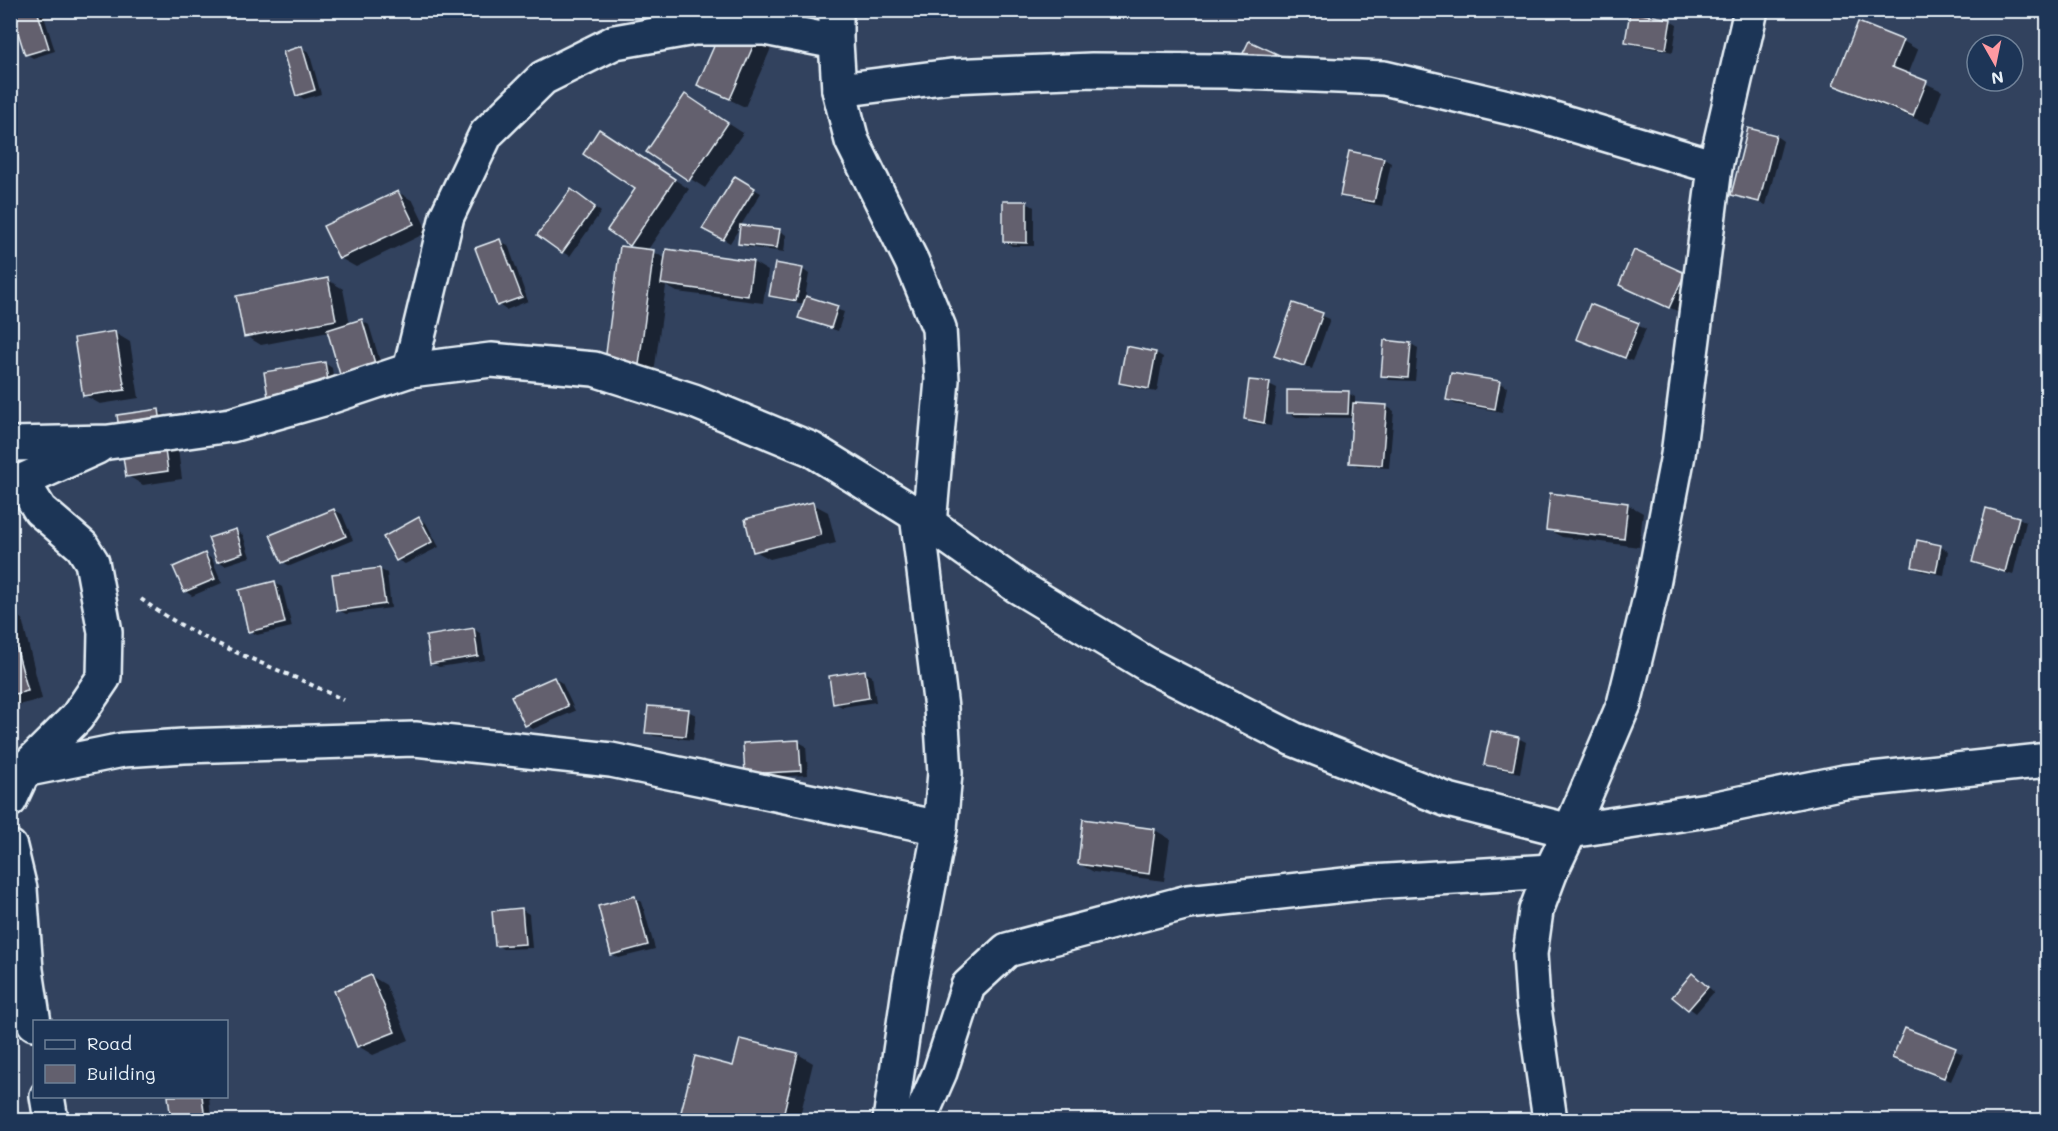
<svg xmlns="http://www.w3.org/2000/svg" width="2058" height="1131" font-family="Mali,sans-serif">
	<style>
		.shadow { fill: #0007 }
		.building { fill: #63606e; stroke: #e8f1f8; stroke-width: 1.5 }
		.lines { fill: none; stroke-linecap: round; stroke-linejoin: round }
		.minor-casing { stroke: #e8f1f8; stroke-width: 38 }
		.path { stroke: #e8f1f8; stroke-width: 4; stroke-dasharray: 4.5 4.5; stroke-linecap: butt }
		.minor { stroke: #1d3557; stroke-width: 33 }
	</style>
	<rect width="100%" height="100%" fill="#32425e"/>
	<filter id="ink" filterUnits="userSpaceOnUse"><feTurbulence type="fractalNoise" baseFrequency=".0167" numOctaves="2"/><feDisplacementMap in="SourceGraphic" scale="12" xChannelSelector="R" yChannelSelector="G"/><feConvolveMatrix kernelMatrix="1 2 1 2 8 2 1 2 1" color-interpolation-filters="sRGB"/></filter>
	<g filter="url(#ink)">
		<g class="shadow">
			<polygon points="12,10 42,10 55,51 33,58 26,54"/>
			<polygon points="641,10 704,10 690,37"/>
			<polygon points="732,10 788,10 745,107 699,85"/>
			<polygon points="1670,21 1677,25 1673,52 1634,45 1627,41"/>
			<polygon points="1859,24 1903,41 1918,50 1908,75 1942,91 1929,124 1850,93 1835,84"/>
			<polygon points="301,48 309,52 321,94 304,99 297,95"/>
			<polygon points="700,105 743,133 705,188 648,152"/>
			<polygon points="1776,136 1783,141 1766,205 1740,198 1733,194"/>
			<polygon points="614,140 689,189 647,251 654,252 666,259 753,262 768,271 763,303 677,292 666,286 654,373 621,369 640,250 631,245 637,188"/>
			<polygon points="1384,159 1391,163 1382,206 1349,199 1342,195"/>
			<polygon points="735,178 761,193 730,243 704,228"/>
			<polygon points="398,192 413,201 428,232 356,267 340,258"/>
			<polygon points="578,195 601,212 570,256 562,252"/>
			<polygon points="1027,203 1034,207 1034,246 1012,246 1004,241"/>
			<polygon points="779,230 786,235 784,252 747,247 739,243"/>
			<polygon points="500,241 508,245 528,301 506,310 499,305"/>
			<polygon points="802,269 809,274 805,298 844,312 838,331 800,317 805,304 778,299 771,295"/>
			<polygon points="1684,275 1691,279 1677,311 1628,288"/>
			<polygon points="328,280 343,289 350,324 361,320 369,325 383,371 329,332 261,345 246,336"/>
			<polygon points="1294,305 1330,319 1312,369 1276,355"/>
			<polygon points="1591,306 1646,329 1632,361 1585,342"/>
			<polygon points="115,333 130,342 139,398 100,404 84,395"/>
			<polygon points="1411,344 1418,348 1415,381 1389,380 1382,375"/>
			<polygon points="1128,348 1156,353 1163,357 1157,392 1128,387 1121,383"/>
			<polygon points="325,363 332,368 336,397 277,407"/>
			<polygon points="1499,382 1507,387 1502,412 1455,404 1448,399"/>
			<polygon points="1269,384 1277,388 1271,426 1253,423 1245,418"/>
			<polygon points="1348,393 1355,397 1355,404 1386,406 1394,411 1389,468 1358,466 1351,462 1354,418 1296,417 1288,412"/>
			<polygon points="158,411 174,420 182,479 143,485 128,476"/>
			<polygon points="813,504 828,512 836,543 770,559 755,551"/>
			<polygon points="1627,504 1643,513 1639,547 1562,537 1547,529"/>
			<polygon points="334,510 342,514 353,540 290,566 283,562"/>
			<polygon points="1987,510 2019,518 2026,522 2013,575 1981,566 1973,562"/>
			<polygon points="419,519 426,523 439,547 405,564 397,560"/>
			<polygon points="236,530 243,535 250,557 225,565 218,561"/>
			<polygon points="1918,542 1941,547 1948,551 1944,575 1921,571 1914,567"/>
			<polygon points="205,555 212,559 222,583 192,596 185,591"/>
			<polygon points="379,569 387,573 391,608 346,614 339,610"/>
			<polygon points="275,583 282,587 292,627 257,635 250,631"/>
			<polygon points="10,612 22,619 42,699 10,707"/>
			<polygon points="474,629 481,634 485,660 439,667 431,663"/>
			<polygon points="865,672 872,676 876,702 842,707 835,703"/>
			<polygon points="554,678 562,683 575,711 533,729 526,725"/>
			<polygon points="688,711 696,715 693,740 654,736 647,732"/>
			<polygon points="1518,738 1526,742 1520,773 1493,768 1486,764"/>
			<polygon points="799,742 806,746 808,775 754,778 747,773"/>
			<polygon points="1155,830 1170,839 1164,881 1094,872 1079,864"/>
			<polygon points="635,897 642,902 655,949 619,958 612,954"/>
			<polygon points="522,910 529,914 532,948 503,949 496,945"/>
			<polygon points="371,976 386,985 409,1040 373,1055 358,1046"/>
			<polygon points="1699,979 1714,992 1696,1013 1674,997"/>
			<polygon points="1905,1030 1963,1054 1951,1081 1902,1061"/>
			<polygon points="741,1041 798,1054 813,1063 799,1120 681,1120 696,1058 734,1068"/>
			<polygon points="169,1096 209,1096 211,1120 172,1120"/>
		</g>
		<g class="building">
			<polygon points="11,10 37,10 49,48 25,55"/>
			<polygon points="638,10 685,10 675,30"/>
			<polygon points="730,10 769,10 730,99 697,85"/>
			<polygon points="1630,12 1671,19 1666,49 1625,42"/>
			<polygon points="1858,22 1903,40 1892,67 1927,81 1913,116 1833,85"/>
			<polygon points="1249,41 1284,57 1269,88 1234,72"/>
			<polygon points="302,46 315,90 296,96 283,52"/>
			<polygon points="685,94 728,123 689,181 646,152"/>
			<polygon points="1748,128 1776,135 1759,202 1731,195"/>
			<polygon points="599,129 675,179 630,246 607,230 635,189 583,154"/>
			<polygon points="1349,151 1384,158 1374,202 1340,196"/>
			<polygon points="735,176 755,188 723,240 702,229"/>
			<polygon points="571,189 595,207 562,253 537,235"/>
			<polygon points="398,191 414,224 339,259 323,226"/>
			<polygon points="1003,201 1027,201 1027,243 1003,242"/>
			<polygon points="740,225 780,229 777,248 738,244"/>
			<polygon points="500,239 522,297 497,306 475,248"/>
			<polygon points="620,246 654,250 639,365 605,361"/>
			<polygon points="666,249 753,261 748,296 661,284"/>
			<polygon points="1634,250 1685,273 1669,308 1619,285"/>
			<polygon points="775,263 803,268 796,301 769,296"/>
			<polygon points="328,278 336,320 244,337 236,296"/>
			<polygon points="806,296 838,306 831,328 798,318"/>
			<polygon points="1293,303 1323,313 1304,366 1274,356"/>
			<polygon points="1590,304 1639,323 1625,358 1576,339"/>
			<polygon points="362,319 376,367 341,378 327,330"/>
			<polygon points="115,331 125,390 83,396 74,338"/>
			<polygon points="1384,340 1411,343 1408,378 1381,376"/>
			<polygon points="1126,346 1156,352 1149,389 1119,383"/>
			<polygon points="325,362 330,393 269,404 264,372"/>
			<polygon points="1451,373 1500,381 1495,409 1446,400"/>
			<polygon points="1249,380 1270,382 1264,423 1244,419"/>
			<polygon points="1287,390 1349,391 1348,414 1287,413"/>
			<polygon points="1353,403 1387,405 1382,465 1349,463"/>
			<polygon points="159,409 168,471 126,477 117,415"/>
			<polygon points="1550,493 1628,503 1624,539 1546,530"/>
			<polygon points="813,502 821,535 753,552 745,519"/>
			<polygon points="1986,508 2019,517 2005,572 1972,562"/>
			<polygon points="334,509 346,536 282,563 270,535"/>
			<polygon points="419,517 432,542 396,561 383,537"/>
			<polygon points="236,529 243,553 217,562 208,538"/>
			<polygon points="1917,540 1941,545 1936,572 1912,567"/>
			<polygon points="205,553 215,579 184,592 173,567"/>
			<polygon points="380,568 385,604 337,611 332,574"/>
			<polygon points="275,581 285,623 248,632 239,590"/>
			<polygon points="10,624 28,691 10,695"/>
			<polygon points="474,628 478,656 430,664 426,636"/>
			<polygon points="865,670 869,698 833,704 829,676"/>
			<polygon points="554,677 568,706 525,726 511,696"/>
			<polygon points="648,706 689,709 686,736 645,733"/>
			<polygon points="1491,731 1519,737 1513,770 1484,765"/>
			<polygon points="799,740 801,771 745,774 743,743"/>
			<polygon points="1083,819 1155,829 1149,874 1078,864"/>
			<polygon points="635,896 648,945 611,955 598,906"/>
			<polygon points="522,908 525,944 495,946 492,911"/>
			<polygon points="1692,973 1708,987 1688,1010 1672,997"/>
			<polygon points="371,975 395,1032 357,1047 334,991"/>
			<polygon points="1905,1028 1956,1048 1944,1078 1892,1058"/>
			<polygon points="740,1039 798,1053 782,1120 679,1120 695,1056 733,1066"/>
			<polygon points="168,1096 202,1096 205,1120 171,1120"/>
		</g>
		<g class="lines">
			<g class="minor-casing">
				<g id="minor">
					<polyline points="836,10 836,42 839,90 852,141 912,262 939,328 942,380 929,524"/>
					<polyline points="839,90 951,76 1092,70 1225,71 1384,78 1537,114 1715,167"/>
					<polyline points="410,370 447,216 486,134 543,78 615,42 694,28 765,28 836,42"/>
					<polyline points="10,444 109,442 231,425 323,399 410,370 491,360 594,369 694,401 811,449 917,515 1017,586 1150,666 1293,739 1448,800 1570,831 1707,810 1844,782 2048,760"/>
					<polyline points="10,775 24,770 123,750 184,746 415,739 611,760 940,828"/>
					<polyline points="10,800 24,770 77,717 104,677 105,632 92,562 82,546 40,510 22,481 97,447"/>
					<polyline points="10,847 20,889 26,970 34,1023"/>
					<polyline points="47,1096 51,1120"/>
					<polyline points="890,1120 910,983 940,828 945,773 941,708 917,515"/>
					<polyline points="919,1120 940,1072 968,986 1007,950 1188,902 1372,882 1551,871"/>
					<polyline points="1550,1120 1533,1001 1530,954 1536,911 1551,871 1570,831 1624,704 1652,590 1678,455 1715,167 1751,10"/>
				</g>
			</g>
			<path class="path" d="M141,599c63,47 134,66 202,101"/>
			<use href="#minor" class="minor"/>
		</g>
	</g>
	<rect width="2058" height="1131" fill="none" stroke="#1d3557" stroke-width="36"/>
	<rect x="18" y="18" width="2022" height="1095" fill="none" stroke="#e8f1f8" stroke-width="2" filter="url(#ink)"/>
	<rect x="33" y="1020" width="195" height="78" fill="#1d3557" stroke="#6e8097" stroke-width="1.5"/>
	<rect x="45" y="1040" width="30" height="9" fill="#1d3557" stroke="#6e8097" stroke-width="1.5"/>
	<text x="87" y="1050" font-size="18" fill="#e8f1f8">Road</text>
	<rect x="45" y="1065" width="30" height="18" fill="#63606e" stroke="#6e8097" stroke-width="1.5"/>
	<text x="87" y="1080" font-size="18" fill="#e8f1f8">Building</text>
	<g transform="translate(1995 63) rotate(171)"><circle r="28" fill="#1d3557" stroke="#6e8097" stroke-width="1.5"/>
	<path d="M0-4.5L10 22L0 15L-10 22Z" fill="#ff9aa2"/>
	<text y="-9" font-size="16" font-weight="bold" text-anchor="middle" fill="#e8f1f8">N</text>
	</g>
</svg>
